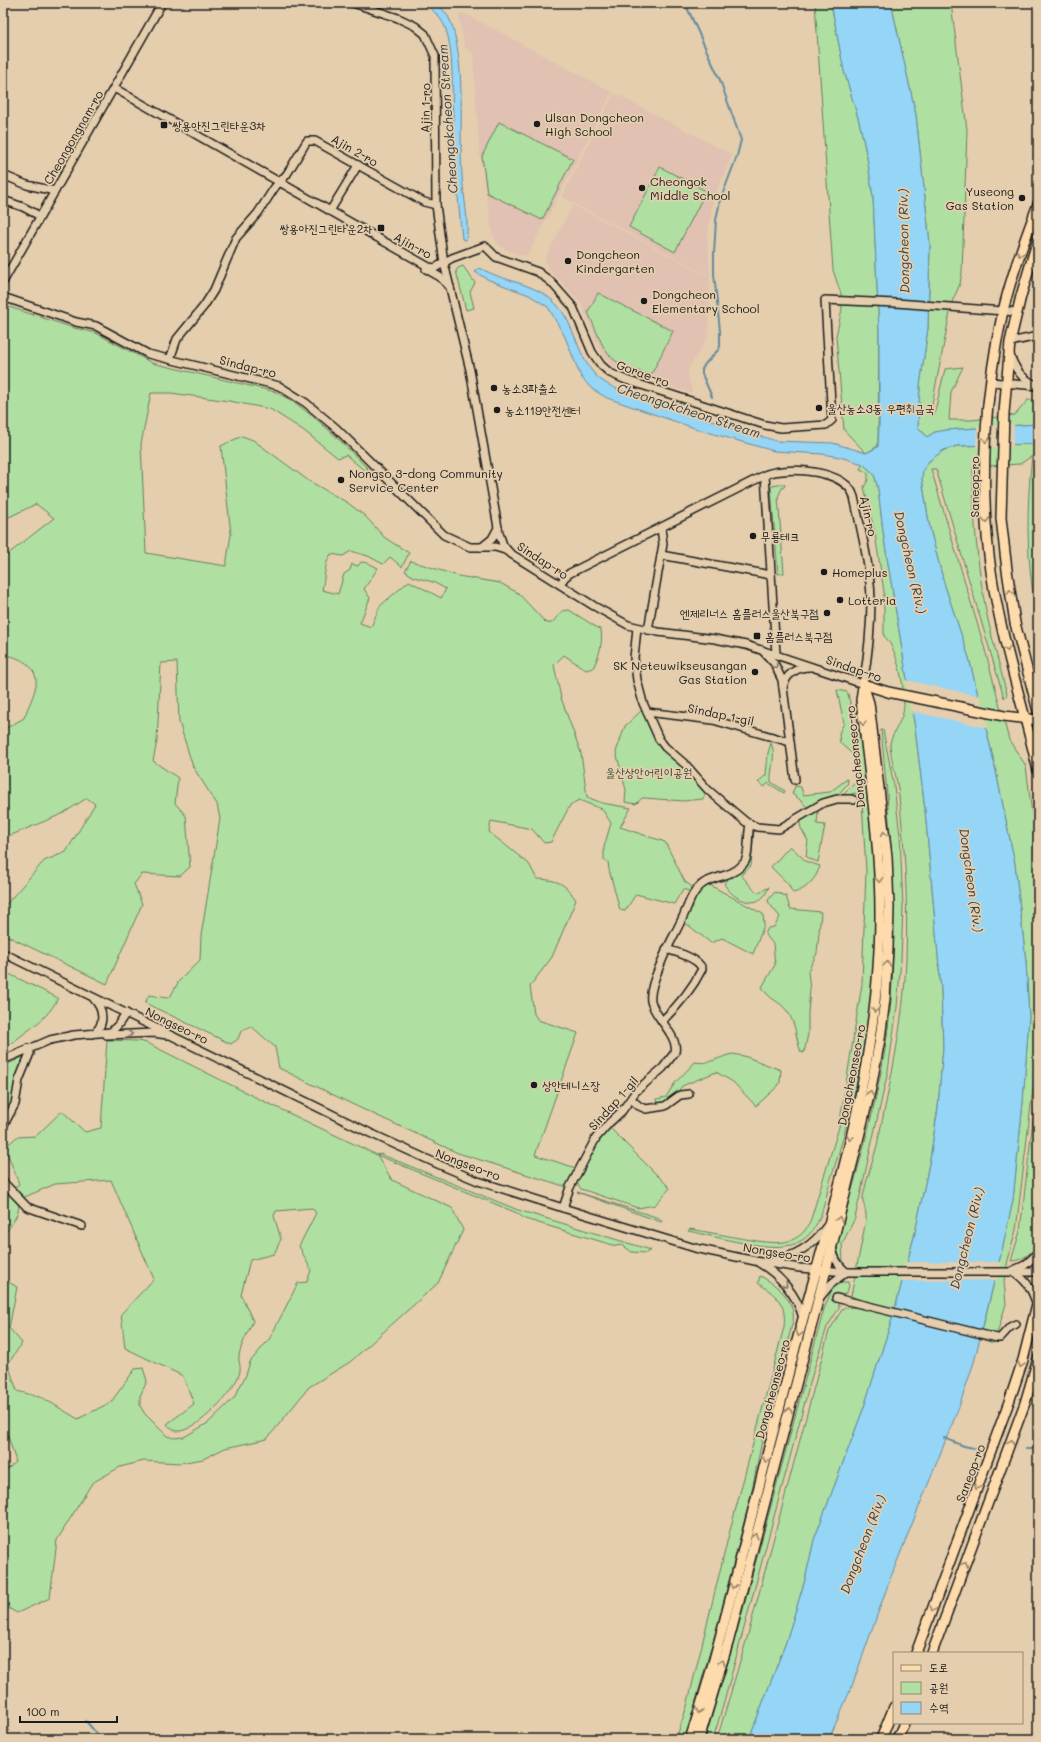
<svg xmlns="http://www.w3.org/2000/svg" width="1041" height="1742" font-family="Mali,'Poor Story',sans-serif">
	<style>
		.built { fill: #e0c1b2 }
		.green { fill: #afe0a1; stroke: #667e5e }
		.water { fill: #95d5f6; stroke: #658b9f }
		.pier { fill: #e4cead }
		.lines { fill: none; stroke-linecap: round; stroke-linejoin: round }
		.stream { stroke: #658b9f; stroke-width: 2 }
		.minor-casing { stroke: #1c1c1c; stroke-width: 10 }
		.major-casing { stroke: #1c1c1c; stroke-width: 12 }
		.minor { stroke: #e4cead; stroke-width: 7 }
		.major { stroke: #fedbac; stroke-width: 9 }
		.oneway { stroke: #98856b }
		.oneway2 { stroke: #807564 }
		.poi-dot { fill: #1c1c1c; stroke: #e4cead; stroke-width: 1.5 }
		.labels { text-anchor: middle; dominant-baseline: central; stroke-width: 3.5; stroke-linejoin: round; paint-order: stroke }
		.street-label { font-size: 12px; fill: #1c1c1c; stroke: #e4cead }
		.poi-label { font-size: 12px; fill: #1c1c1c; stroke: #e4cead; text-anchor: start }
		.park-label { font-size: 12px; fill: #394337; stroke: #e4cead }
		.water-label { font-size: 13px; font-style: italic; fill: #344148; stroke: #e4cead }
	</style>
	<rect width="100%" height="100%" fill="#e4cead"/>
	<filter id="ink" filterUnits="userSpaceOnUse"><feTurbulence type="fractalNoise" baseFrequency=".025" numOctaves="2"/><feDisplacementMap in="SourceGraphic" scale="8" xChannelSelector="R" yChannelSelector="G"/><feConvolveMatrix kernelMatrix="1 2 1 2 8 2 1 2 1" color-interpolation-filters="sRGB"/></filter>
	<g filter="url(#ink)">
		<g class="built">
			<polygon points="463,13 612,92 530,251 526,255 519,255 504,248 499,245 493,235 480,157 473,53 465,48 459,15"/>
			<polygon points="614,93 732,155 713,199 707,238 710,276 562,197"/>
			<polygon points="573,205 710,277 708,337 688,369 688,376 692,391 691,393 631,374 611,365 599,348 583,307 572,293 549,270 545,259"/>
		</g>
		<g class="green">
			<polygon points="815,3 831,3 844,71 859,121 867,157 873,197 879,331 878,446 866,453 844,430 836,336 842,309 841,294 833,270"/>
			<polygon points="891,3 951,3 967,130 962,272 960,284 952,302 930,415 934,415 945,369 963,367 951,392 949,420 972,420 1015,415 1028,400 1038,400 1038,424 947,430 935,432 927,437 918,427 920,386 928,328 930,244 916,115"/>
			<polygon points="499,122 573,159 542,220 487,193 482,156"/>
			<polygon points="660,167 706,191 675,252 629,227"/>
			<polygon points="463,266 475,283 470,292 474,308 466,310 456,271 458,268"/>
			<path d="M598,293l75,38 -22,44c-48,-13 -44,-21 -63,-63z"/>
			<path d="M3,305l71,23 22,5 56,30 124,29c35,18 64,48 91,76l1,2 -3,1 -19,-16 -8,3 -35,-28 -33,-21 -41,-8 -58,-8h-20l-10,51 5,109 80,13 5,-32 -10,-88 21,-10 11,4 56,41 39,22 18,14 19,21 24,15 -7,14 -12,-10 -7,7 -15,-8 -17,-5 -8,5 -12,-2c-7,10 -6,24 -9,36l16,4 6,-20 6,-4 2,-6 6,2 3,-4 7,1 10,5 -14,21 6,9 -10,25 11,4 9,-21 29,-25 32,17 5,-9 -13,-7 -19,-5 -9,-6 6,-10 47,15 42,7 18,10 28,30h6l10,-12 7,-1 32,20c2,14 -2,26 -8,38l-7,2 -22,-15 -10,10 7,33 20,55 6,44 15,6 29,5 -11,19 45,15 20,40 9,6 -3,4 -8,-3 -9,15 -38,-10 -11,17 -5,-1 -11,-40 -1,-8 -4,-2v-13l7,-24 -9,-14 -23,-9 -9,5 -19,37 -7,1 -12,-14 -41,-8 -2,11 40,32 8,15c21,1 28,4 39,21l-24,57 -22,29 4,28 4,6 40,13 -43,122 41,13 -9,19 -109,-34 -102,-47 -77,-38 -4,-21 -24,-21 -10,5 -3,8 -7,5 -86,-41 4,-8 18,3 3,-1 9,-16 21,-21 1,-24 19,-117 -3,-15 -24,-37 -14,-45 -2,-60 -16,1 -4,78 -4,20 25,17 -3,25 11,13 4,51 -10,9 -38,-2 -8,10 8,20 -35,80 -104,-50v-26l41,-47 22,-9 29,-48 -8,-6 -25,16 -53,22 -6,-5v-101l21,-12c4,-11 10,-22 12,-33 2,-19 -17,-29 -33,-30v-97l51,-40 -18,-14 -33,16z"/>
			<path d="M1038,444v175c-12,-52 -12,-110 -6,-163l-12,8 -47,3c0,48 4,97 13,144 6,28 14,56 21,84l-3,3 -68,-229h-5l53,177 25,94 17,26 7,56 5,102v95l-4,61 -18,150 -8,30 -4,21 2,23 -12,39 -14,-4 23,-93 10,-46 10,-98 6,-85 -3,-55 -11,-98 -21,-102 -25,-104 -25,-75 -14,-54 -8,-50 1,-10 6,-8 15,-11 13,-4z"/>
			<path d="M863,464l11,10 4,15 6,50 31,189 10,82 16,179 2,58 -5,61 -8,51 -15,74 -22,83 -29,91 -50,133 -9,40 -19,62 -37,97h-32l32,-108 80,-300 14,-23 13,-1 2,-8 -7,-3 15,-76c1,-9 -4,-19 -3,-23 3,-18 10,-35 14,-52 13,-61 27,-123 29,-185 2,-58 -1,-115 -8,-172 -2,-14 -7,-28 -8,-42 -1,-7 11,-24 13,-33 4,-17 -5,-65 -19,-77v-44l-9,-58 -11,-47 4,-7v-7l-8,-4z"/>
			<polygon points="784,484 785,486 782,488 778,497 784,573 778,574 771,488 772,486"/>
			<path d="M837,690l10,2 1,2 7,30 6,16c4,42 10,84 13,126 6,105 -10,209 -42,309 -8,24 -9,56 -35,68 -24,11 -82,-7 -109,-12l2,-2c17,3 33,6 49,9 27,4 60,14 72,-19l28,-92 23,-143 4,-113 -4,-70 -3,-2 2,-3 -6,-3 -12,4v-2l13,-13 1,-24 -17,-15 -1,-10 5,-10z"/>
			<polygon points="642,710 657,741 688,771 706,793 703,799 683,801 645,798 642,798 636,804 625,802 626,790 616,752 625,726"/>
			<path d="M881,730h2l11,56 6,49 3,72 -2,53 -4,47 -9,64 -33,147 -13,26 1,18 -4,-6 -2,-10c21,-81 48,-163 54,-247 6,-90 -1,-180 -10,-269z"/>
			<path d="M771,743c6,13 -1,25 0,39l14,9 -1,2 -16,-10 -3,4 -7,-5 8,-7 2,-22z"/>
			<polygon points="847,779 848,783 837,796 807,807 798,798 792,794 795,786 801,787 803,795 830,792"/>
			<polygon points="816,809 818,811 817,824 825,825 818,862 810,859 806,856 808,841 801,828 799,819"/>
			<path d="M754,830l-3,36 -10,9 13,15 5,3 10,-6c-2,3 -3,7 -5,9 -11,14 -35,0 -40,-13l6,-6 15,-11 6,-35z"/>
			<path d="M790,846l17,16 13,4c-4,13 -14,24 -27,27l-5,-9 -17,-17z"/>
			<polygon points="708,884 763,914 764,925 753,954 722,938 711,943 683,921 696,894"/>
			<path d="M775,892l11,4 4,13 31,3 -4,41 -9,18 2,19 -2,23v21l-4,19 -3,-1c-6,-15 -4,-27 -14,-41 -8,-11 -17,-10 -25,-24l13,-22 -2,-21 -8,-10 3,-6 6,-1 6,-10 -11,-14 -1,-3z"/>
			<path d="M3,971l55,27c-14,27 -35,33 -55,53v-18l4,-3 -4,-7z"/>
			<path d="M107,1040l32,1 8,2 110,55 120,57 3,-1 138,56 133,40 -5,3 -14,-1 -10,-7 -6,1 -91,-27 -8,-6 -140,-58 15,25 60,28 11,22 -25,53 -88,79 -41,25 -42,52 -42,9 -22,11 -23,4 -36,-2 -24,6 -28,16 -35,57 -7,58 -33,15 -14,-8v-132l13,-11 -13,-43v-140l14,8 -8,41 13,15 -14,21 9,27 26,7 35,21 33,-17 24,-33 8,-1 4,13 -7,15v10l5,8 22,22 7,2 10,-1 24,-14 26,-25 12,-23 4,-13 20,-24 28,-55 9,-1 4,-12 -12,-24 17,-33 -4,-5 -36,3 -2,5 7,23 -7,15 -24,6 -9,35 12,26c-4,10 -13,25 -14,35 -1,5 2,10 1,15 -3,18 -44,62 -63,60 -4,-1 -8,-4 -10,-7l27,-20 -11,-28 -58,-28 -4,-34 33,-35 -43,-99 -56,4 -35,15 -8,-9 7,-6 -14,-37 12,-10 19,-1 26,-25 23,21 16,-4z"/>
			<path d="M732,1054l12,2 37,14 -1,12 -2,4 -22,20 -23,-24 -17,-10 -34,14 -10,14 -14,5 -1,-6 9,-2 9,-14 20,-21c14,3 24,-5 37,-8z"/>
			<polygon points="25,1056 11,1109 3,1109 3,1086 9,1071 6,1065"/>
			<path d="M1038,1077v164c-4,11 -15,20 -27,20l9,-30z"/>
			<polygon points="610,1128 670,1188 655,1205 638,1208 581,1189 577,1183 595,1146"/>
			<path d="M4,1189h2c13,14 17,15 7,33 -3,4 -5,9 -10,12z"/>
			<polygon points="577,1192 659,1218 662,1221 661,1222"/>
			<path d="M760,1276c16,8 36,24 33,45l-30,115 -13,63 -32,124 -33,116h-9l11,-33 41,-168 56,-211c3,-24 -8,-32 -26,-44z"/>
			<polygon points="839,1282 848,1282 849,1286 847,1292 843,1295 837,1293 834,1295 834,1299 839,1305 839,1308 827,1327 813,1372 723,1706 713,1739 705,1739 738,1628 824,1309 833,1287"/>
		</g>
		<g class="water">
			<path d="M425,3h11c7,6 13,13 16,22 14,44 7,104 10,151 1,16 8,50 4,64l-4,-1c-4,-41 -8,-81 -9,-122 -2,-27 2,-65 -8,-90 -4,-10 -13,-17 -20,-24z"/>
			<path d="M831,3h60l25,112 14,129 -2,84 -8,58 -2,41 9,10 8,-5 12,-2 91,-6v20l-81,2 -13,4 -15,11 -6,9 -1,9 8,50 14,54 25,75 25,104 21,102 11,98 3,55 -6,85 -10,98 -10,46 -29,116 -15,45 -69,172 -38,107 -23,53h-80l37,-97 19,-62 9,-40 50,-133 29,-91 22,-83 15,-74 8,-51 5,-61 -2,-58 -16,-179 -10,-82 -31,-189 -6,-50 -4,-15 -11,-10 -23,-7 -18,-3 -48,-3 -74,-21 -93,-32 -15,-9 -11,-12 -16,-40 -17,-30 -19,-12 -40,-15 -14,-8 5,-4c24,14 53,14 74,34 23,21 22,59 47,78 10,7 21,11 33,16l142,45 57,2 33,10 12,-6 1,-20v-96l-6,-134 -6,-40 -8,-36 -15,-50z"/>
		</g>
		<g class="pier">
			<polygon points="1014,424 1013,447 976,448 977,426"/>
			<polygon points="905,680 980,696 988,728 910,711"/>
			<polygon points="905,1262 1002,1262 997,1280 900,1281"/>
		</g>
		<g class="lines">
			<g class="stream">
				<polyline points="685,3 720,80 741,140 737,156 720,201 716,220 714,254 714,274 720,331 720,346 719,349 705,364 702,369 702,374 712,397"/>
				<polyline points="727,422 730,428"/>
				<polyline points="944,1438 964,1446 978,1449"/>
				<polyline points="1026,1449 1038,1449"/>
				<polyline points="86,1721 101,1739"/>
			</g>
			<g class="minor-casing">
				<g id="minor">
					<polyline points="353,3 398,18 415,26 425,34 435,56 436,205 444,263 470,370 499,533 503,545 508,551"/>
					<polyline points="114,88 429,267 435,268 452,258 485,246 496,257 538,272 551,282 573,307 592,352 601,365 610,373 626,380 765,425 781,428 826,425 832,420 825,300 896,303 1017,312"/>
					<polyline points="3,175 27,185 55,191"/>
					<polyline points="3,200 23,207 40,216"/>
					<polyline points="330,211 358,165"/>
					<polyline points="426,269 440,277 450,287"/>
					<polyline points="3,282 162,3"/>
					<path d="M3,297l73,25 20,4 52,28 131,32 27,17 30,25 108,107 26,12h25l10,3 89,56 34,19 30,7 57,7 31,6 117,39c5,-27 8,-57 8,-85 -1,-34 -10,-69 -17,-102 -7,-27 -65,-31 -87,-23l-197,99 -5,4 -5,7"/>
					<polyline points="1010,342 1038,336"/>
					<path d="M1010,355c5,14 11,23 24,29"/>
					<polyline points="170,359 177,339 204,306 214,290 236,238 258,213 275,187 287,174 307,141 315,141 424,202 436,205"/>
					<polyline points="991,382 1038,386"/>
					<polyline points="765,475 776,654"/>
					<polyline points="482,547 492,539 498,528"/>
					<polyline points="661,555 771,575"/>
					<polyline points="637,628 634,658 637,680 643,703 659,739 665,747 686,765 708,790 746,822 757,827 779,829 823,803 837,799 851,799 854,800"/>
					<polyline points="648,630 663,544 661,528"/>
					<polyline points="762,650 774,663 782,680 795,780"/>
					<path d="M783,687c3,-13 14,-20 27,-20"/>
					<polyline points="647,712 713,720 790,742"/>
					<polyline points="3,953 370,1133 440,1165 478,1181 563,1208 695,1248 755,1261 800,1268 846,1272 1038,1272"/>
					<path d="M662,1021c16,-15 30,-32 40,-52 -3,-11 -26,-17 -36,-20"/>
					<path d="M91,1034c15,-6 13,-25 3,-35"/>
					<polyline points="107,1035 154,1033 167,1035"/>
					<polyline points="3,1060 50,1040 74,1035 111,1032 118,1025 126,1013"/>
					<polyline points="631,1099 639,1106 646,1109 665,1106 680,1095 689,1094"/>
					<polyline points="3,1126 15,1104 19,1080 30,1053 29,1048"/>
					<polyline points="3,1182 27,1207 82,1226"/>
					<path d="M563,1208l7,-21 26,-49 13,-15 13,-12 14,-20 27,-23 12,-16c4,-16 -21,-35 -24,-51 -2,-11 6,-28 10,-38 6,-16 14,-29 21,-44 6,-12 9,-28 22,-36 13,-8 29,-6 40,-20 6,-7 3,-29 6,-38"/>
					<path d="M832,1247c1,10 6,18 14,25"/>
					<path d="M771,1262c23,-6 41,-15 55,-35"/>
					<path d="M759,1263c21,12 38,32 44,55"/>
					<polyline points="1014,1270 1025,1265 1038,1253"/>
					<path d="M1012,1271c14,8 20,18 25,34"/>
					<polyline points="821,1296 831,1284 846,1272"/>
					<polyline points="836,1298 997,1338 1000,1338 1010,1327 1016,1324"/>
					<polyline points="3,1735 4,1739"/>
				</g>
			</g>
			<g class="major-casing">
				<g id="major">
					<path d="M1038,204c-13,35 -26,70 -35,107 -19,83 -24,175 -12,260 10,68 32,133 47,200"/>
					<polyline points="1038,239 1021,296 1010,342 1004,413 1001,518 1007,570 1015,623 1038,711"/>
					<polyline points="863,684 888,692 1004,716 1038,720"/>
					<polyline points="916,1653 1010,1399 1023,1360 1038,1300"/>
					<polyline points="932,1653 1025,1403 1038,1359"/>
					<path d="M690,1739c19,-55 33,-113 48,-170 18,-72 37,-145 56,-217 35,-132 79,-265 85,-402 5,-84 -9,-167 -18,-250l2,-14"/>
					<polyline points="699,1739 728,1643 826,1270 871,1088 880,1039 885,999 888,948 889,907 887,857 869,703 863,684"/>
					<polyline points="881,1739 894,1707"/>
					<polyline points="897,1739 904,1723"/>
				</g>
			</g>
			<use href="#minor" class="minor"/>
			<use href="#major" class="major"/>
		</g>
		<defs><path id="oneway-chevron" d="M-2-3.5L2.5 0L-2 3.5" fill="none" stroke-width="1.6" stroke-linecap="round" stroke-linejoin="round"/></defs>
		<g class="oneway">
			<use href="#oneway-chevron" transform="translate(1020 254) rotate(108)"/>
			<use href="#oneway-chevron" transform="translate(986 440) rotate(93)"/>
			<use href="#oneway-chevron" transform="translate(986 520) rotate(86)"/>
			<use href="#oneway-chevron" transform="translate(1010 592) rotate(-99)"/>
			<use href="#oneway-chevron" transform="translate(1007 649) rotate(76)"/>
			<use href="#oneway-chevron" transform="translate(863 723) rotate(84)"/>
			<use href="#oneway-chevron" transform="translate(884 834) rotate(-96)"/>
			<use href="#oneway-chevron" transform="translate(879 880) rotate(88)"/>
			<use href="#oneway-chevron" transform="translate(887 964) rotate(-86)"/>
			<use href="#oneway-chevron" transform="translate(875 1010) rotate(97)"/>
			<use href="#oneway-chevron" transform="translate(870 1093) rotate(-77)"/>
			<use href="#oneway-chevron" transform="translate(850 1138) rotate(104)"/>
			<use href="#oneway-chevron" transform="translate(839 1219) rotate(-76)"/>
			<use href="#oneway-chevron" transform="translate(799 1334) rotate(105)"/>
			<use href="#oneway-chevron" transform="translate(1021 1365) rotate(107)"/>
			<use href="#oneway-chevron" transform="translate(789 1410) rotate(-75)"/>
			<use href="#oneway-chevron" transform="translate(1011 1442) rotate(-70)"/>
			<use href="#oneway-chevron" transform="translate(766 1460) rotate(105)"/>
			<use href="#oneway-chevron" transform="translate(977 1487) rotate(111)"/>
			<use href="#oneway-chevron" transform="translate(755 1536) rotate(-75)"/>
			<use href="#oneway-chevron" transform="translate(965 1564) rotate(-70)"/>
			<use href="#oneway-chevron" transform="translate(733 1586) rotate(104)"/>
			<use href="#oneway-chevron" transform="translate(933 1609) rotate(110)"/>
			<use href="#oneway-chevron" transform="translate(722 1662) rotate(-73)"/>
			<use href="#oneway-chevron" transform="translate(699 1711) rotate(106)"/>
		</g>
		<g class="oneway2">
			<use href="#oneway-chevron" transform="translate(775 666) rotate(59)"/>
			<use href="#oneway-chevron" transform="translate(130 1034) rotate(-1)"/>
			<use href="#oneway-chevron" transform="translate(785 1285) rotate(49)"/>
		</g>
	</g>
	<g class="poi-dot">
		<circle cx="537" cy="124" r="4"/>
		<rect x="160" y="121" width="8" height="8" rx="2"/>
		<circle cx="642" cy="188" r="4"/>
		<circle cx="1022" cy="198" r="4"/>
		<rect x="377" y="224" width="8" height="8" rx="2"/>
		<circle cx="568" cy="261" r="4"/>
		<circle cx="644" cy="301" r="4"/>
		<circle cx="494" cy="388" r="4"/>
		<circle cx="819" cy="408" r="4"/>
		<circle cx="497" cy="410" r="4"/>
		<circle cx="341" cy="480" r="4"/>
		<circle cx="753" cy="536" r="4"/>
		<circle cx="824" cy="572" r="4"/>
		<circle cx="840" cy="600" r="4"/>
		<circle cx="827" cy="613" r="4"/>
		<rect x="753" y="632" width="8" height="8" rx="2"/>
		<circle cx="755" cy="672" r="4"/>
		<circle cx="534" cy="1085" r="4"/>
	</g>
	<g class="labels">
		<g class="street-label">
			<text transform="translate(425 108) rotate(-89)">Ajin 1-ro</text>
			<text transform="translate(73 137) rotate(-60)">Cheongongnam-ro</text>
			<text transform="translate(355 150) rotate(30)">Ajin 2-ro</text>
			<text transform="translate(413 245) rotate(29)">Ajin-ro</text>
			<text transform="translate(248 366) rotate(14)">Sindap-ro</text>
			<text transform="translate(643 373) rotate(20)">Gorae-ro</text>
			<text transform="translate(974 487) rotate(-90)">Saneop-ro</text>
			<text transform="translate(869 516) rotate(78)">Ajin-ro</text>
			<text transform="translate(543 560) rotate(33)">Sindap-ro</text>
			<text transform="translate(854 668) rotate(19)">Sindap-ro</text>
			<text transform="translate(721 714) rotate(12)">Sindap 1-gil</text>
			<text transform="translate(855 757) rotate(-96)">Dongcheonseo-ro</text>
			<text transform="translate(177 1025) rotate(26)">Nongseo-ro</text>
			<text transform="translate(851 1075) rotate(-79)">Dongcheonseo-ro</text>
			<text transform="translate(613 1103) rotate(-48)">Sindap 1-gil</text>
			<text transform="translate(468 1164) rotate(21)">Nongseo-ro</text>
			<text transform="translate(777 1252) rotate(9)">Nongseo-ro</text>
			<text transform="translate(772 1389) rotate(-75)">Dongcheonseo-ro</text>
			<text transform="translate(970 1473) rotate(-69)">Saneop-ro</text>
		</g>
		<g class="poi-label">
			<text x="545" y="117">Ulsan Dongcheon<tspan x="545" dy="14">High School</tspan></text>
			<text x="172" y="125">쌍용아진그린타운3차</text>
			<text x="650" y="181">Cheongok<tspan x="650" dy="14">Middle School</tspan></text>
			<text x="1014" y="191" text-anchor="end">Yuseong<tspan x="1014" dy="14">Gas Station</tspan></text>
			<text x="373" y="228" text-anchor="end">쌍용아진그린타운2차</text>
			<text x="576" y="254">Dongcheon<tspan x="576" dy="14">Kindergarten</tspan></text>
			<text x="652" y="294">Dongcheon<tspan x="652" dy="14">Elementary School</tspan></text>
			<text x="502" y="388">농소3파출소</text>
			<text x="827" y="408">울산농소3동 우편취급국</text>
			<text x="505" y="410">농소119안전센터</text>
			<text x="349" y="473">Nongso 3-dong Community<tspan x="349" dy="14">Service Center</tspan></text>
			<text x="761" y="536">무룡테크</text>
			<text x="832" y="572">Homeplus</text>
			<text x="848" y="600">Lotteria</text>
			<text x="819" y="613" text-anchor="end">엔제리너스 홈플러스울산북구점</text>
			<text x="765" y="636">홈플러스북구점</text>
			<text x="747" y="665" text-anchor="end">SK Neteuwikseusangan<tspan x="747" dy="14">Gas Station</tspan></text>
			<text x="542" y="1085">상안테니스장</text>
		</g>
		<g class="park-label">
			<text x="649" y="772">울산상안어린이공원</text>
		</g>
		<g class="water-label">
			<text transform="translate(447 119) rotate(-94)">Cheongokcheon Stream</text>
			<text transform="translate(903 241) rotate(-91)">Dongcheon (Riv.)</text>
			<text transform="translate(689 410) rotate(18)">Cheongokcheon Stream</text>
			<text transform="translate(911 562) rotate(77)">Dongcheon (Riv.)</text>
			<text transform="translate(972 880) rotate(82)">Dongcheon (Riv.)</text>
			<text transform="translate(966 1238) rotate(-76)">Dongcheon (Riv.)</text>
			<text transform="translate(862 1544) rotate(-69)">Dongcheon (Riv.)</text>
		</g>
	</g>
	<rect width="1041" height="1742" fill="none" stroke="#e4cead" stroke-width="16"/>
	<rect x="8" y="8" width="1025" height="1726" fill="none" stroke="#1c1c1c" stroke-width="1.5" filter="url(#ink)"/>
	<rect x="893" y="1652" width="130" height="72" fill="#e4cead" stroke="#948773"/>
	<rect x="901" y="1665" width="20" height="6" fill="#fedbac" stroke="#948773"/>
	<text x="929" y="1672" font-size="12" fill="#1c1c1c">도로</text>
	<rect x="901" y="1682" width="20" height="12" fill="#afe0a1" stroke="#948773"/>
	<text x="929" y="1692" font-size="12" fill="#1c1c1c">공원</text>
	<rect x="901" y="1702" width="20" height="12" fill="#95d5f6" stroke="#948773"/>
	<text x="929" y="1712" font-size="12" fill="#1c1c1c">수역</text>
	<path d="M20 1716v6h97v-6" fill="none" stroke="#1c1c1c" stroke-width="2"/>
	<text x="26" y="1716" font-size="12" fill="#1c1c1c" stroke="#e4cead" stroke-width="3" paint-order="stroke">100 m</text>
</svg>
